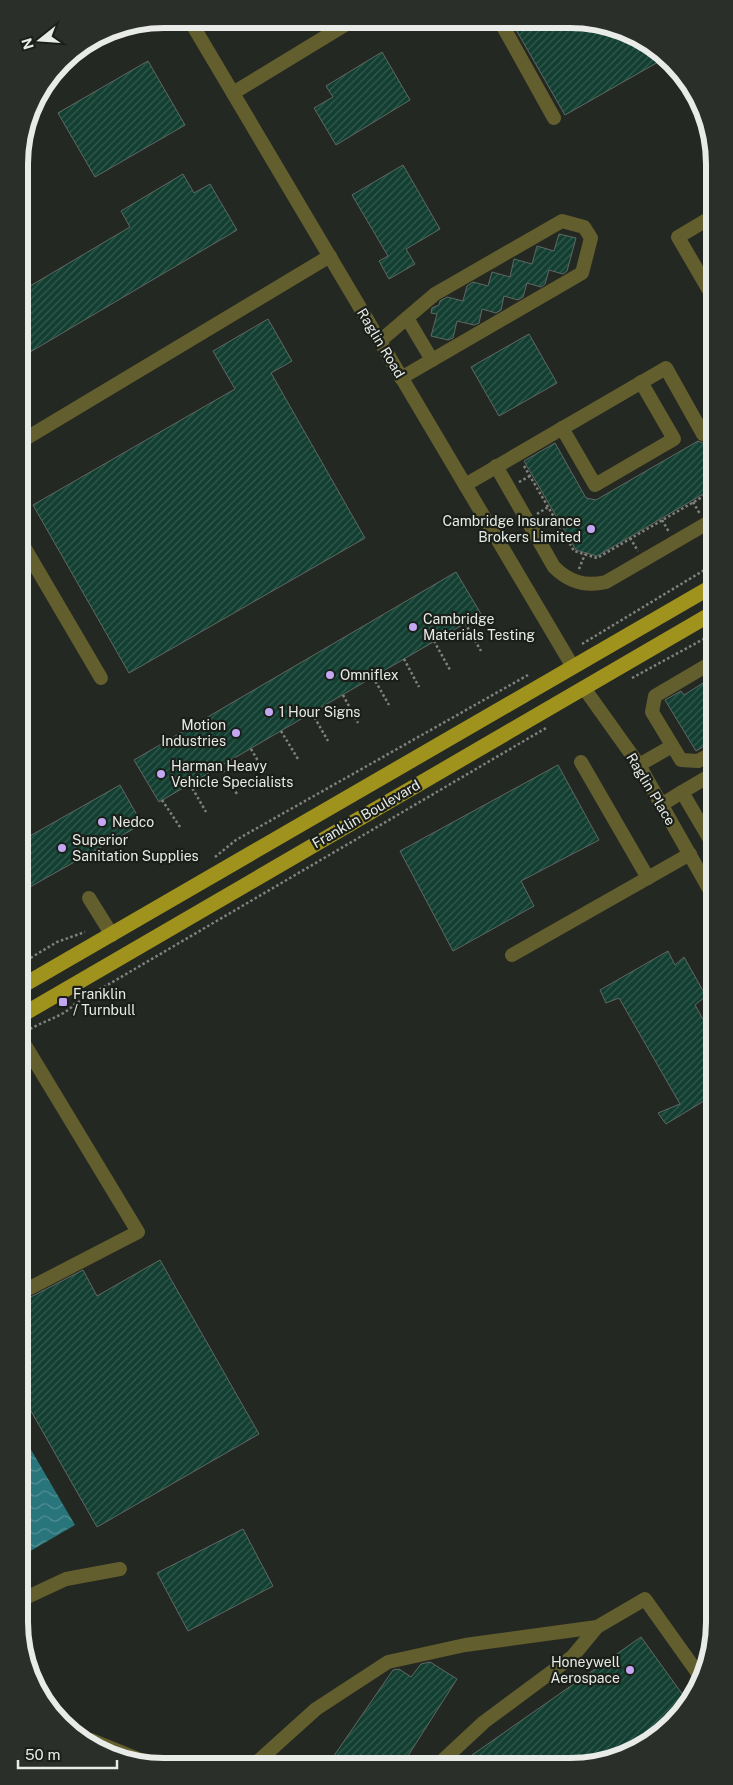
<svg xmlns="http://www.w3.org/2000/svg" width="733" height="1785" font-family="'Public Sans',sans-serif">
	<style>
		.water { fill: url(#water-waves) }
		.building { fill: url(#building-hatch); stroke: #5f6865 }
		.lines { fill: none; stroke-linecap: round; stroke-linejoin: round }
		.path { stroke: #7f837e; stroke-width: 2.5; stroke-dasharray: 2.5 2.5; stroke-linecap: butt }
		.minor { stroke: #635e2d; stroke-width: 14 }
		.major { stroke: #a0931d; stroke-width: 15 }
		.poi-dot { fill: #c3a7f2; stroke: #1b1f19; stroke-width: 2 }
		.labels { text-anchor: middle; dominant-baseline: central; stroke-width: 4.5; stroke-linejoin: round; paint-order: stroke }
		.street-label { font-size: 14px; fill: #e8ebe7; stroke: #1b1f19 }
		.poi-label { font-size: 14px; fill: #e8ebe7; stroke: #1b1f19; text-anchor: start }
		.rim { fill: none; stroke: #e8ebe7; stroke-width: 6 }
	</style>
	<defs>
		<pattern id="water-waves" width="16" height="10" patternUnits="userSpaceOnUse" patternTransform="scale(1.25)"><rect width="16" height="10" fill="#28757b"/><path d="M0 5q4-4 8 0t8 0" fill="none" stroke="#528f94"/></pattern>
		<pattern id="building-hatch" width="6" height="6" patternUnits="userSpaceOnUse" patternTransform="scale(1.25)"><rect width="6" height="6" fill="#123f31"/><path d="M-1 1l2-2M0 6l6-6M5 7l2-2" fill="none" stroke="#345b4f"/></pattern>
	</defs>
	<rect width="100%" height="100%" fill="#242822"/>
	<polygon class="water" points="23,1436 75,1525 27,1553 23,1546"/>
	<g class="building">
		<polygon points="511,21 598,21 667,57 565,115"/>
		<polygon points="382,52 410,100 336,145 314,108 333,97 326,86"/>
		<polygon points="148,61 185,125 95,177 58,113"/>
		<polygon points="403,165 440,229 406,249 415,264 389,279 379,261 388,256 352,195"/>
		<polygon points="183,174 194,193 210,184 237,230 20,358 20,292 130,227 121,211"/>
		<polygon points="559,234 576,238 567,271 563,274 549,270 545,284 541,287 527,283 523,297 518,300 504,296 501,310 496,313 482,309 479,323 474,325 457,321 453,338 448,340 431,336 437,314 431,313 432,308 439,305 440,301 447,297 463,301 467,286 473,282 488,286 492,272 510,277 514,259 532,264 537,246 554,251"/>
		<polygon points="268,319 292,361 271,373 365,538 129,673 33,505 235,389 213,351"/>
		<polygon points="529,334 557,383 499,416 471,367"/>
		<polygon points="710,439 710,490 597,556 576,550 524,461 555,443 586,498 596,500 698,441 703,443"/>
		<polygon points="456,572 481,614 159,802 134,760"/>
		<polygon points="711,678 711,742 696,751 665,700 681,691 684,695"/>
		<polygon points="558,765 599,840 521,881 534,906 453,951 400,851"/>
		<polygon points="120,785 142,824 21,892 21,841"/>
		<polygon points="668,951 675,965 684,957 706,996 695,1005 712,1035 712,1096 666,1124 658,1113 680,1104 619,998 606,1003 600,990"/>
		<polygon points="160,1260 259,1434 97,1527 23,1397 23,1301 83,1270 97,1296"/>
		<polygon points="243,1529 273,1586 188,1631 157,1573"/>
		<polygon points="641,1637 688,1702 679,1717 607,1761 462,1762"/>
		<polygon points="430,1662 457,1679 404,1762 329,1763 393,1670 399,1669 411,1677 421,1664"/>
	</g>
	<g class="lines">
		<g class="path">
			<polyline points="524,466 574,551 597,558 711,492"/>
			<polyline points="519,482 530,476"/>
			<polyline points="693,502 700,514"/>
			<polyline points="537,514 548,507"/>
			<polyline points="662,520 669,532"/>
			<polyline points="630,538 638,551"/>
			<polyline points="579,569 585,554"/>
			<polyline points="465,623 481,651"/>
			<polyline points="434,641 450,670"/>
			<polyline points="582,644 711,566"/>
			<polyline points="404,659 419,687"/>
			<polyline points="373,677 389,705"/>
			<polyline points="632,678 711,635"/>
			<polyline points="343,695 358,723"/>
			<polyline points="312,713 328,741"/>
			<polyline points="281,731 298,759"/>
			<polyline points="251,749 267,776"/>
			<polyline points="220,766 237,794"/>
			<polyline points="190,784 206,812"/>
			<polyline points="162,800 180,827"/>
			<polyline points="215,857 236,840 528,675"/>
			<polyline points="22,963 57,942 85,932"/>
			<path d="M30,1029c16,-9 32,-12 45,-25l471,-276"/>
		</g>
		<g class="minor">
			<polyline points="189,19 573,667"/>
			<polyline points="500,21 554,118"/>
			<polyline points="233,93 353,20"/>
			<polyline points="710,218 678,237 710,292"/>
			<polyline points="407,318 432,360"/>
			<polyline points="380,341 435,294 562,221 584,227 591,238 582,273 401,378"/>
			<polyline points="562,428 595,485 674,439 641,382"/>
			<polyline points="20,442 330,256"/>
			<path d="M496,466l58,101c15,15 31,20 52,15l105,-61"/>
			<polyline points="465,485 666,368 703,434"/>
			<polyline points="20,540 101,678"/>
			<polyline points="711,663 655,696 652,712 681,760 698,761 711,754"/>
			<polyline points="584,688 639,765 712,894"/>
			<polyline points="581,762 648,878"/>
			<polyline points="639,765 672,746"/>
			<polyline points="682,792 711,775"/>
			<polyline points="661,805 682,792 712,843"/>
			<polyline points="89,898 112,935"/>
			<polyline points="512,955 690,854"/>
			<polyline points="22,1040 138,1232 22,1292"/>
			<polyline points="23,1599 66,1579 120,1569"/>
			<polyline points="91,1740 148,1763"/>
			<polyline points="441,1762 484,1722 573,1656 597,1627 645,1599 702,1679"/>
			<polyline points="256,1763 316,1709 388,1662 465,1645 597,1627"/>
		</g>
		<g class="major">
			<polyline points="22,986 711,587"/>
			<polyline points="22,1015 711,614"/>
		</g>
	</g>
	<g class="poi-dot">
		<circle cx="591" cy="529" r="5"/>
		<circle cx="413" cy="627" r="5"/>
		<circle cx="330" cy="675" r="5"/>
		<circle cx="269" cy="712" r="5"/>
		<circle cx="236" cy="733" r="5"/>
		<circle cx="161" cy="774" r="5"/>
		<circle cx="102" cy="822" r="5"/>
		<circle cx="62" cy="848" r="5"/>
		<rect x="58" y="997" width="10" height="10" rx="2.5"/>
		<circle cx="630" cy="1670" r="5"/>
	</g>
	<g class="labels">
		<g class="street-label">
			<text transform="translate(381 343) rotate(59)">Raglin Road</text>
			<text transform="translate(651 789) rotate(59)">Raglin Place</text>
			<text transform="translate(366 814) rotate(-30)">Franklin Boulevard</text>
		</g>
		<g class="poi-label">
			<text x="581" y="521" text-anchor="end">Cambridge Insurance<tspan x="581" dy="16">Brokers Limited</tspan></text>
			<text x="423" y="619">Cambridge<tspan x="423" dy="16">Materials Testing</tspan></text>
			<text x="340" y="675">Omniflex</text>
			<text x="279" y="712">1 Hour Signs</text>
			<text x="226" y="725" text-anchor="end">Motion<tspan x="226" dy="16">Industries</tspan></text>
			<text x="171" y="766">Harman Heavy<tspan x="171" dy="16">Vehicle Specialists</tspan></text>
			<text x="112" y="822">Nedco</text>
			<text x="72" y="840">Superior<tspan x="72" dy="16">Sanitation Supplies</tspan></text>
			<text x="73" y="994">Franklin<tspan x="73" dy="16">/ Turnbull</tspan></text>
			<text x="620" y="1662" text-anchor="end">Honeywell<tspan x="620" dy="16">Aerospace</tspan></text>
		</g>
	</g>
	<path d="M0 0H733V1785H0ZM164 28H570A136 136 0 0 1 706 164V1622A136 136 0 0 1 570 1758H164A136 136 0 0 1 28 1622V164A136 136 0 0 1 164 28Z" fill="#2b2f29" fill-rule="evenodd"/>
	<path class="rim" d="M164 28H570A136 136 0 0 1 706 164V1622A136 136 0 0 1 570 1758H164A136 136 0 0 1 28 1622V164A136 136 0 0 1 164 28Z"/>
	<g transform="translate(40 40) rotate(253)" stroke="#1b1f19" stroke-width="4" paint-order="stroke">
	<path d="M0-4L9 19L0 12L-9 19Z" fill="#e8ebe7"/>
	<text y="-8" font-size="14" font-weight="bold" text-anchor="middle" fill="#e8ebe7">N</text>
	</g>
	<path d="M18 1760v8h99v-8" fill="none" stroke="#e8ebe7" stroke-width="2.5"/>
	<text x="25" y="1760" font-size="15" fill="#e8ebe7" stroke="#1b1f19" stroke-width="4" paint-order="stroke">50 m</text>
</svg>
